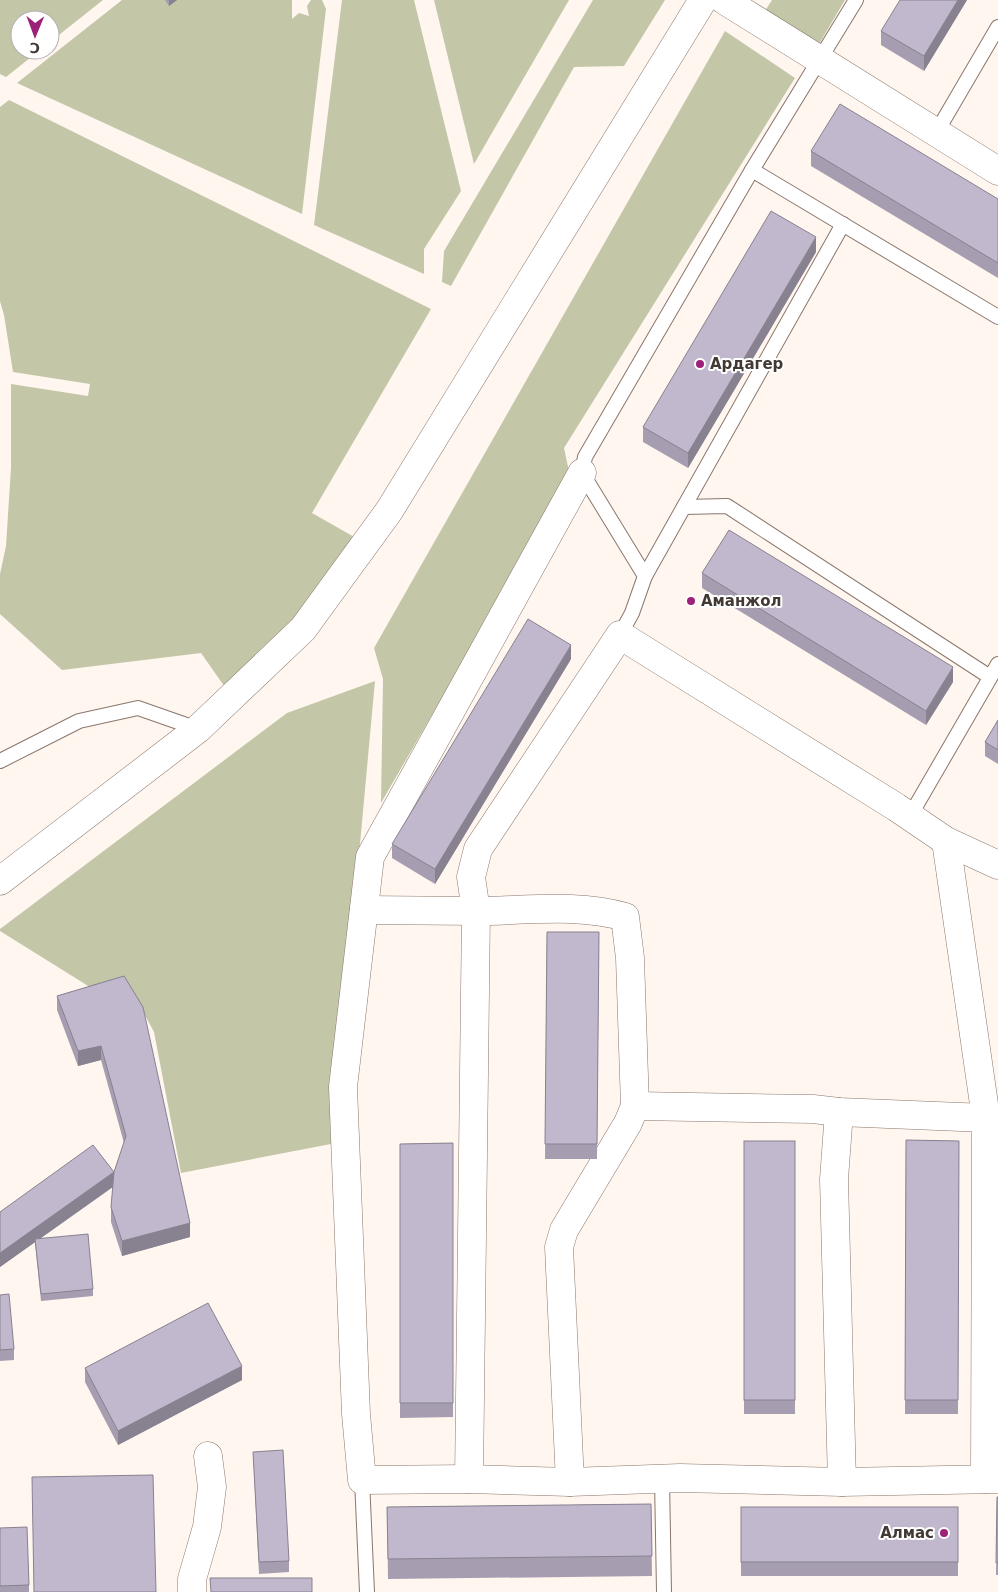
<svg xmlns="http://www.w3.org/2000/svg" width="998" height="1592" font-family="'DejaVu Sans',sans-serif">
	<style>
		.green { fill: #c3c7a8 }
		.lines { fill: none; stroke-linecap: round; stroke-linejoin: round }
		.service-casing { stroke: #8a766b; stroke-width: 16 }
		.minor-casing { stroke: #8a766b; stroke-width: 29 }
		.secondary-casing { stroke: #8a766b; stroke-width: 29 }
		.service { stroke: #fff; stroke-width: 14 }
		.minor { stroke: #fff; stroke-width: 28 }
		.secondary { stroke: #fff; stroke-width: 28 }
		.wall { fill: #a69eb0 }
		.shaded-wall { fill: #878190 }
		.building { fill: #c1b8cd; stroke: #878190 }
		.poi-dot { fill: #9c2178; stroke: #fff; stroke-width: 2 }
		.labels { text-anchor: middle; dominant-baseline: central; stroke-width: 4; stroke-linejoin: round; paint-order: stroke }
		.poi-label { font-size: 15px; font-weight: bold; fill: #423934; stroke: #fff; text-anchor: start }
	</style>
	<rect width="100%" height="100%" fill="#fff6f0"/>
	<g class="green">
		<polygon points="0,0 103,0 50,42 50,20 20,20 20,50 40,50 6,77 0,74"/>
		<polygon points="122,0 292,0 292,19 299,13 309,16 307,6 311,0 322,0 326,9 302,214 17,83"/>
		<polygon points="342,0 414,0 461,191 424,249 424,274 314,225"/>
		<polygon points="434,0 569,0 474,164"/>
		<polygon points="593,0 665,0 624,66 574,67 451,286 442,282 444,251"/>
		<polygon points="772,0 845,0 819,44 765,11"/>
		<polygon points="725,31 795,78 564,448 570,476 381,803 383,679 374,648"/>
		<polygon points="9,100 431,309 312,513 356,538 301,617 227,690 201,653 62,670 0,614 0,574 6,546 11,468 11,384 88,396 90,384 13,372 4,315 0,301 0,107"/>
		<polygon points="375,681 340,1061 336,1143 181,1173 154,1032 132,991 93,989 0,931 0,929 287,713"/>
	</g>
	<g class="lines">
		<g class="service-casing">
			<g id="service">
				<polyline points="936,133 998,27"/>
				<polyline points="752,170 998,317"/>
				<polyline points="684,507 727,506 990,677"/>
				<polyline points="645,576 843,224"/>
				<polyline points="620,635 632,613 645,576 582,473 585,457 752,170 856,0"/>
				<polyline points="0,761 79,721 138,708 198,729"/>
				<polyline points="910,816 998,664"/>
				<polyline points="662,1479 664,1592"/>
				<polyline points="362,1480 367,1592"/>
			</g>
		</g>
		<g class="minor-casing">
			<g id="minor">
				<polyline points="724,0 998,171"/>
				<polyline points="582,473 370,857 343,1087 356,1414 362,1480 469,1479 570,1482 680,1478 842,1482 998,1479"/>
				<polyline points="946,841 986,1118 985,1479"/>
				<path d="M364,910c37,0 75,1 112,1 50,0 101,-8 149,6l5,41 5,148 -7,17 -64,107 -5,17 11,235"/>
				<polyline points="635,1106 813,1109 839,1112 986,1118"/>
				<polyline points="839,1112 834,1179 842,1482"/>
				<polyline points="469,1479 476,911 471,877 478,849 620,635 896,807 946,841 998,865"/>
				<polyline points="192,1592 192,1579 207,1527 212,1487 208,1456"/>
			</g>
		</g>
		<g class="secondary-casing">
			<polyline id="secondary" points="0,881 198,729 303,629 389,511 703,0"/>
		</g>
		<use href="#service" class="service"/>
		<use href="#minor" class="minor"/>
		<use href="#secondary" class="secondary"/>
	</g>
	<g class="wall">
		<polygon points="165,0 177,0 169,6"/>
		<polygon points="967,0 924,71 881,45 881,31"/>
		<polygon points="811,151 998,199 998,278 811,166"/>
		<polygon points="816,252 688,468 643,442 643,427"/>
		<polygon points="702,573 953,682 926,725 702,588"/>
		<polygon points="571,659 435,884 392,858 392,844"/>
		<polygon points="998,720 998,764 985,756 985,742"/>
		<polygon points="547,932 599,932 597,1159 545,1159"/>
		<polygon points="124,976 190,1237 122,1256 111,1222 111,1207 113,1187 41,1238 93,1289 93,1296 41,1301 35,1242 0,1267 0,1212 114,1172 124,1143 101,1060 78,1066 57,1010 57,996"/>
		<polygon points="906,1140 959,1141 958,1414 905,1414"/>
		<rect x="744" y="1141" width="51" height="273"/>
		<polygon points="453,1143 453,1417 400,1418 400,1144"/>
		<polygon points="0,1295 14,1349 14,1360 0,1361"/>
		<polygon points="85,1368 242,1380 118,1445 85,1382"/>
		<polygon points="253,1452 289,1561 289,1572 259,1574"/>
		<polygon points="997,1497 998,1497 998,1575 996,1575"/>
		<polygon points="651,1504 652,1576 388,1579 387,1507"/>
		<rect x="741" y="1507" width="217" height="69"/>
		<polygon points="0,1528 29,1585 29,1592 0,1592"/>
	</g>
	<g class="shaded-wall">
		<polygon points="169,0 177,0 169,6"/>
		<polygon points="958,0 967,0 924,71 924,56"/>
		<polygon points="816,237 816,252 688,468 688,453"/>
		<polygon points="571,645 571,659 435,884 435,869"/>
		<polygon points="953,667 953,682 926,725 926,711"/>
		<polygon points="101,1046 101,1060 78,1066 78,1051"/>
		<polygon points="114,1172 114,1186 0,1267 0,1253"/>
		<polygon points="190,1223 190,1237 122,1256 122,1241"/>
		<polygon points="242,1366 242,1380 118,1445 118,1431"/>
	</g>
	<g class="building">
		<polygon points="900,0 958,0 924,56 881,31"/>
		<polygon points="840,104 998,199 998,263 811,151"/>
		<polygon points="771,211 816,237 688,453 643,427"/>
		<polygon points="729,530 953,667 926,711 702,573"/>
		<polygon points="528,619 571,645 435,869 392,844"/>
		<polygon points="998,720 998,750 985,742"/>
		<polygon points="547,932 599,932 597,1144 545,1144"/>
		<polygon points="124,976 143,1007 190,1223 122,1241 111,1207 114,1172 126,1136 101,1046 78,1051 57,996"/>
		<polygon points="906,1140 959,1141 958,1400 905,1400"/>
		<rect x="744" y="1141" width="51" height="259"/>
		<polygon points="453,1143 453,1403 400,1403 400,1144"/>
		<polygon points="93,1145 114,1172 0,1253 0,1212"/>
		<polygon points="88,1234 93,1289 41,1294 35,1239"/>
		<polygon points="9,1294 14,1349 0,1350 0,1295"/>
		<polygon points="208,1303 242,1366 118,1431 85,1368"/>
		<polygon points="283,1450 289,1561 259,1562 253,1452"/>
		<polygon points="153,1475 156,1592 34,1592 32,1477"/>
		<polygon points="997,1497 998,1497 998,1563 996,1563"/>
		<polygon points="651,1504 652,1556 388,1559 387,1507"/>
		<rect x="741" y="1507" width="217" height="55"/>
		<polygon points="27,1527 29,1585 0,1586 0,1528"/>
		<polygon points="210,1578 312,1578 312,1592 211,1592"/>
	</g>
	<g class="poi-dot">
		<circle cx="700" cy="364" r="5"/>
		<circle cx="691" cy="601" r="5"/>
		<circle cx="944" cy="1533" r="5"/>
	</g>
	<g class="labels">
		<g class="poi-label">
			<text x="710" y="364">Ардагер</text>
			<text x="701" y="601">Аманжол</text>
			<text x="934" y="1533" text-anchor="end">Алмас</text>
		</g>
	</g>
	<g transform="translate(35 35) rotate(181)"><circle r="24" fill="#ffffff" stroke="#b3b0ae"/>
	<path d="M0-4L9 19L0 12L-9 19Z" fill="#9c2178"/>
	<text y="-8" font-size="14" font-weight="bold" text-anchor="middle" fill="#423934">С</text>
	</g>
</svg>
